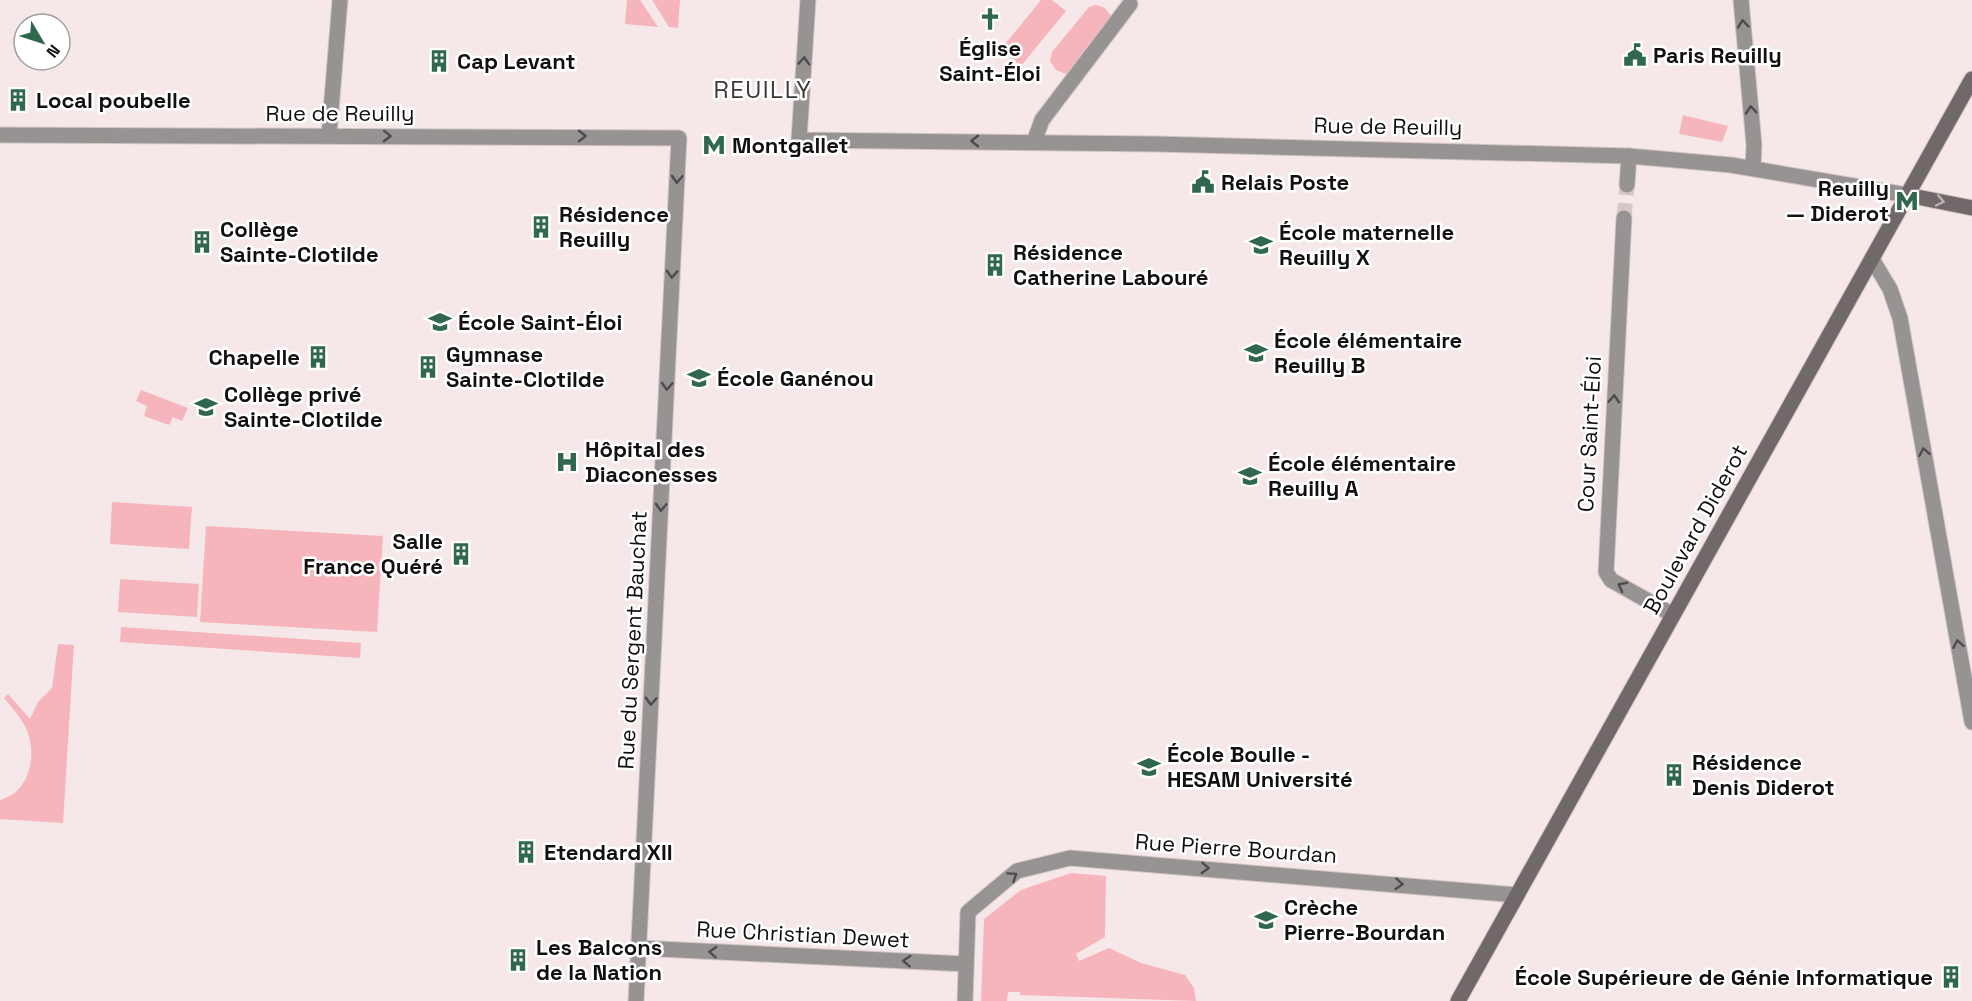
<svg xmlns="http://www.w3.org/2000/svg" width="1972" height="1001" font-family="'Space Grotesk',sans-serif">
	<style>
		.green { fill: #f6b5bc }
		.lines { fill: none; stroke-linecap: round; stroke-linejoin: round }
		.street-tunnel { stroke: #d4c7c8; stroke-width: 15; stroke-dasharray: 15 8; stroke-linecap: butt }
		.street-casing { stroke: #d2c5c6; stroke-width: 17 }
		.secondary-casing { stroke: #d2c5c6; stroke-width: 17 }
		.street { stroke: #989393; stroke-width: 15 }
		.secondary { stroke: #706869; stroke-width: 15 }
		.oneway { stroke: #4f4a4b }
		.oneway2 { stroke: #b8b4b4 }
		.labels { text-anchor: middle; dominant-baseline: central; stroke-width: 5; stroke-linejoin: round; paint-order: stroke }
		.poi-label { font-size: 22px; font-weight: bold; fill: #140f10; stroke: #fff; text-anchor: start }
		.street-label { font-size: 22px; fill: #140f10; stroke: #fff }
		.neighbourhood-label { font-size: 24px; letter-spacing: 1.5px; fill: #413737; stroke: #fff }
	</style>
	<rect width="100%" height="100%" fill="#f6e8e9"/>
	<g class="green">
		<polygon points="627,0 640,0 658,27 625,24"/>
		<polygon points="652,0 680,0 678,28 669,27"/>
		<polygon points="1041,0 1052,0 1066,11 1021,66 1001,49"/>
		<polygon points="1096,5 1105,8 1111,16 1111,26 1075,71 1066,74 1056,70 1050,61 1052,52 1089,7"/>
		<polygon points="1683,115 1728,126 1722,142 1679,134"/>
		<polygon points="141,390 188,408 182,421 173,417 169,425 144,416 147,406 136,401"/>
		<polygon points="112,502 192,507 189,549 110,544"/>
		<polygon points="206,526 383,536 377,632 200,622"/>
		<polygon points="120,579 199,584 197,617 118,612"/>
		<polygon points="121,627 361,643 360,658 120,642"/>
		<path d="M58,644l16,1 -11,178 -63,-4v-19c28,-7 37,-41 28,-67 -5,-14 -15,-24 -24,-35l4,-4 22,25 8,-17 14,-14z"/>
		<polygon points="1071,873 1106,876 1105,937 1076,954 1079,961 1109,948 1141,963 1185,975 1194,988 1196,1001 1020,995 1020,992 1008,992 1007,1001 981,1001 984,919 1021,890"/>
	</g>
	<g class="lines">
		<polyline class="street-tunnel" points="1624,218 1627,185"/>
		<g class="street-casing">
			<g id="street">
				<polyline points="808,0 799,140 1156,144 1629,156 1731,165 1907,195"/>
				<polyline points="1741,0 1754,145 1753,168"/>
				<polyline points="0,135 679,138 636,1001"/>
				<polyline points="329,135 340,0"/>
				<polyline points="1034,142 1042,120 1130,4"/>
				<polyline points="1627,185 1629,156"/>
				<polyline points="1624,218 1606,572 1611,580 1673,615"/>
				<polyline points="1872,259 1890,289 1900,318 1972,722"/>
				<polyline points="639,948 966,964"/>
				<polyline points="965,1001 968,912 1017,871 1070,858 1517,895"/>
			</g>
		</g>
		<g class="secondary-casing">
			<g id="secondary">
				<polyline points="1907,195 1972,208"/>
				<polyline points="1458,1001 1972,79"/>
			</g>
		</g>
		<use href="#street" class="street"/>
		<use href="#secondary" class="secondary"/>
	</g>
	<defs><path id="oneway-chevron" d="M-2-3.5L2.5 0L-2 3.5" fill="none" stroke-width="1.6" stroke-linecap="round" stroke-linejoin="round" transform="scale(1.5)"/></defs>
	<g class="oneway">
		<use href="#oneway-chevron" transform="translate(1743 24) rotate(-95)"/>
		<use href="#oneway-chevron" transform="translate(804 61) rotate(-86)"/>
		<use href="#oneway-chevron" transform="translate(1751 110) rotate(-95)"/>
		<use href="#oneway-chevron" transform="translate(387 136) rotate(1)"/>
		<use href="#oneway-chevron" transform="translate(582 136)"/>
		<use href="#oneway-chevron" transform="translate(975 141) rotate(-180)"/>
		<use href="#oneway-chevron" transform="translate(677 179) rotate(93)"/>
		<use href="#oneway-chevron" transform="translate(672 274) rotate(93)"/>
		<use href="#oneway-chevron" transform="translate(667 386) rotate(93)"/>
		<use href="#oneway-chevron" transform="translate(1614 399) rotate(-87)"/>
		<use href="#oneway-chevron" transform="translate(1924 452) rotate(-100)"/>
		<use href="#oneway-chevron" transform="translate(661 507) rotate(93)"/>
		<use href="#oneway-chevron" transform="translate(1622 586) rotate(-152)"/>
		<use href="#oneway-chevron" transform="translate(1958 644) rotate(-100)"/>
		<use href="#oneway-chevron" transform="translate(651 701) rotate(93)"/>
		<use href="#oneway-chevron" transform="translate(1205 868) rotate(4)"/>
		<use href="#oneway-chevron" transform="translate(1013 876) rotate(-34)"/>
		<use href="#oneway-chevron" transform="translate(1399 884) rotate(5)"/>
		<use href="#oneway-chevron" transform="translate(713 952) rotate(-177)"/>
		<use href="#oneway-chevron" transform="translate(907 961) rotate(-177)"/>
	</g>
	<use class="oneway2" href="#oneway-chevron" transform="translate(1940 201) rotate(12)"/>
	<defs>
		<g id="church-bare" transform="scale(1.8)"><path d="M-1.2-6h2.4v3.5h3.3v2.4h-3.3V6h-2.4V-.1h-3.3v-2.4h3.3Z" fill="#30674e" stroke="#fff" stroke-width="2.5" paint-order="stroke"/></g>
		<g id="civic-bare" transform="scale(1.8)"><path d="M-.6-6.5H3V-4.5H.6V-3L4-1V1h2V6H-6V1h2V-1L-.6-3ZM-1.2 2.5V6h2.4V2.5Z" fill="#30674e" stroke="#fff" stroke-width="2.5" paint-order="stroke"/></g>
		<g id="building-bare" transform="scale(1.8)"><path d="M-4-6H4V6H1V3H-1V6H-4ZM-2.5-4.3h1.7v1.8h-1.7ZM.8-4.3h1.7v1.8H.8ZM-2.5-1h1.7V.8h-1.7ZM.8-1h1.7V.8H.8Z" fill="#30674e" stroke="#fff" stroke-width="2.5" paint-order="stroke"/></g>
		<g id="metro-bare" transform="scale(1.8)"><path d="M-5.5 5V-5H-3L0 0L3-5H5.5V5H3V-.5L0 4L-3-.5V5Z" fill="#30674e" stroke="#fff" stroke-width="2.5" paint-order="stroke"/></g>
		<g id="school-bare" transform="scale(1.8)"><path d="M0-5L7-2L0 1L-7-2ZM-4 1L0 2.5L4 1V4Q0 6-4 4Z" fill="#30674e" stroke="#fff" stroke-width="2.5" paint-order="stroke"/></g>
		<g id="hospital-bare" transform="scale(1.8)"><path d="M-5-5h3v3.5h4V-5h3V5h-3V1.5h-4V5h-3Z" fill="#30674e" stroke="#fff" stroke-width="2.5" paint-order="stroke"/></g>
		<g id="university-bare" transform="scale(1.8)"><path d="M0-5L7-2L0 1L-7-2ZM-4 1L0 2.5L4 1V4Q0 6-4 4Z" fill="#30674e" stroke="#fff" stroke-width="2.5" paint-order="stroke"/></g>
	</defs>
	<g fill-rule="evenodd">
		<use href="#church-bare" x="990" y="19"/>
		<use href="#civic-bare" x="1635" y="55"/>
		<use href="#building-bare" x="439" y="61"/>
		<use href="#building-bare" x="18" y="100"/>
		<use href="#metro-bare" x="714" y="145"/>
		<use href="#civic-bare" x="1203" y="182"/>
		<use href="#metro-bare" x="1907" y="201"/>
		<use href="#building-bare" x="541" y="227"/>
		<use href="#building-bare" x="202" y="242"/>
		<use href="#school-bare" x="1261" y="245"/>
		<use href="#building-bare" x="995" y="265"/>
		<use href="#school-bare" x="440" y="322"/>
		<use href="#school-bare" x="1256" y="353"/>
		<use href="#building-bare" x="318" y="357"/>
		<use href="#building-bare" x="428" y="367"/>
		<use href="#school-bare" x="699" y="378"/>
		<use href="#school-bare" x="206" y="407"/>
		<use href="#hospital-bare" x="567" y="462"/>
		<use href="#school-bare" x="1250" y="476"/>
		<use href="#building-bare" x="461" y="554"/>
		<use href="#university-bare" x="1149" y="767"/>
		<use href="#building-bare" x="1674" y="775"/>
		<use href="#building-bare" x="526" y="852"/>
		<use href="#school-bare" x="1266" y="920"/>
		<use href="#building-bare" x="518" y="960"/>
		<use href="#building-bare" x="1951" y="977"/>
	</g>
	<g class="labels">
		<g class="poi-label">
			<text x="990" y="48" text-anchor="middle">Église<tspan x="990" dy="25">Saint-Éloi</tspan></text>
			<text x="1653" y="55">Paris Reuilly</text>
			<text x="457" y="61">Cap Levant</text>
			<text x="36" y="100">Local poubelle</text>
			<text x="732" y="145">Montgallet</text>
			<text x="1221" y="182">Relais Poste</text>
			<text x="1889" y="188" text-anchor="end">Reuilly<tspan x="1889" dy="25">— Diderot</tspan></text>
			<text x="559" y="214">Résidence<tspan x="559" dy="25">Reuilly</tspan></text>
			<text x="220" y="229">Collège<tspan x="220" dy="25">Sainte-Clotilde</tspan></text>
			<text x="1279" y="232">École maternelle<tspan x="1279" dy="25">Reuilly X</tspan></text>
			<text x="1013" y="252">Résidence<tspan x="1013" dy="25">Catherine Labouré</tspan></text>
			<text x="458" y="322">École Saint-Éloi</text>
			<text x="1274" y="340">École élémentaire<tspan x="1274" dy="25">Reuilly B</tspan></text>
			<text x="446" y="354">Gymnase<tspan x="446" dy="25">Sainte-Clotilde</tspan></text>
			<text x="300" y="357" text-anchor="end">Chapelle</text>
			<text x="717" y="378">École Ganénou</text>
			<text x="224" y="394">Collège privé<tspan x="224" dy="25">Sainte-Clotilde</tspan></text>
			<text x="585" y="449">Hôpital des<tspan x="585" dy="25">Diaconesses</tspan></text>
			<text x="1268" y="463">École élémentaire<tspan x="1268" dy="25">Reuilly A</tspan></text>
			<text x="443" y="541" text-anchor="end">Salle<tspan x="443" dy="25">France Quéré</tspan></text>
			<text x="1167" y="754">École Boulle -<tspan x="1167" dy="25">HESAM Université</tspan></text>
			<text x="1692" y="762">Résidence<tspan x="1692" dy="25">Denis Diderot</tspan></text>
			<text x="544" y="852">Etendard XII</text>
			<text x="1284" y="907">Crèche<tspan x="1284" dy="25">Pierre-Bourdan</tspan></text>
			<text x="536" y="947">Les Balcons<tspan x="536" dy="25">de la Nation</tspan></text>
			<text x="1933" y="977" text-anchor="end">École Supérieure de Génie Informatique</text>
		</g>
		<g class="street-label">
			<text x="340" y="113">Rue de Reuilly</text>
			<text transform="translate(1388 126) rotate(1)">Rue de Reuilly</text>
			<text transform="translate(1589 434) rotate(-87)">Cour Saint-Éloi</text>
			<text transform="translate(1695 529) rotate(-61)">Boulevard Diderot</text>
			<text transform="translate(632 640) rotate(-87)">Rue du Sergent Bauchat</text>
			<text transform="translate(1236 848) rotate(4)">Rue Pierre Bourdan</text>
			<text transform="translate(803 934) rotate(3)">Rue Christian Dewet</text>
		</g>
		<g class="neighbourhood-label">
			<text x="763" y="89">REUILLY</text>
		</g>
	</g>
	<g transform="translate(42 42) rotate(129)"><circle r="28" fill="#ffffff" stroke="#a19f9f" stroke-width="1.5"/>
	<path d="M0-4.5L10 22L0 15L-10 22Z" fill="#30674e"/>
	<text y="-9" font-size="16" font-weight="bold" text-anchor="middle" fill="#140f10">N</text>
	</g>
</svg>
